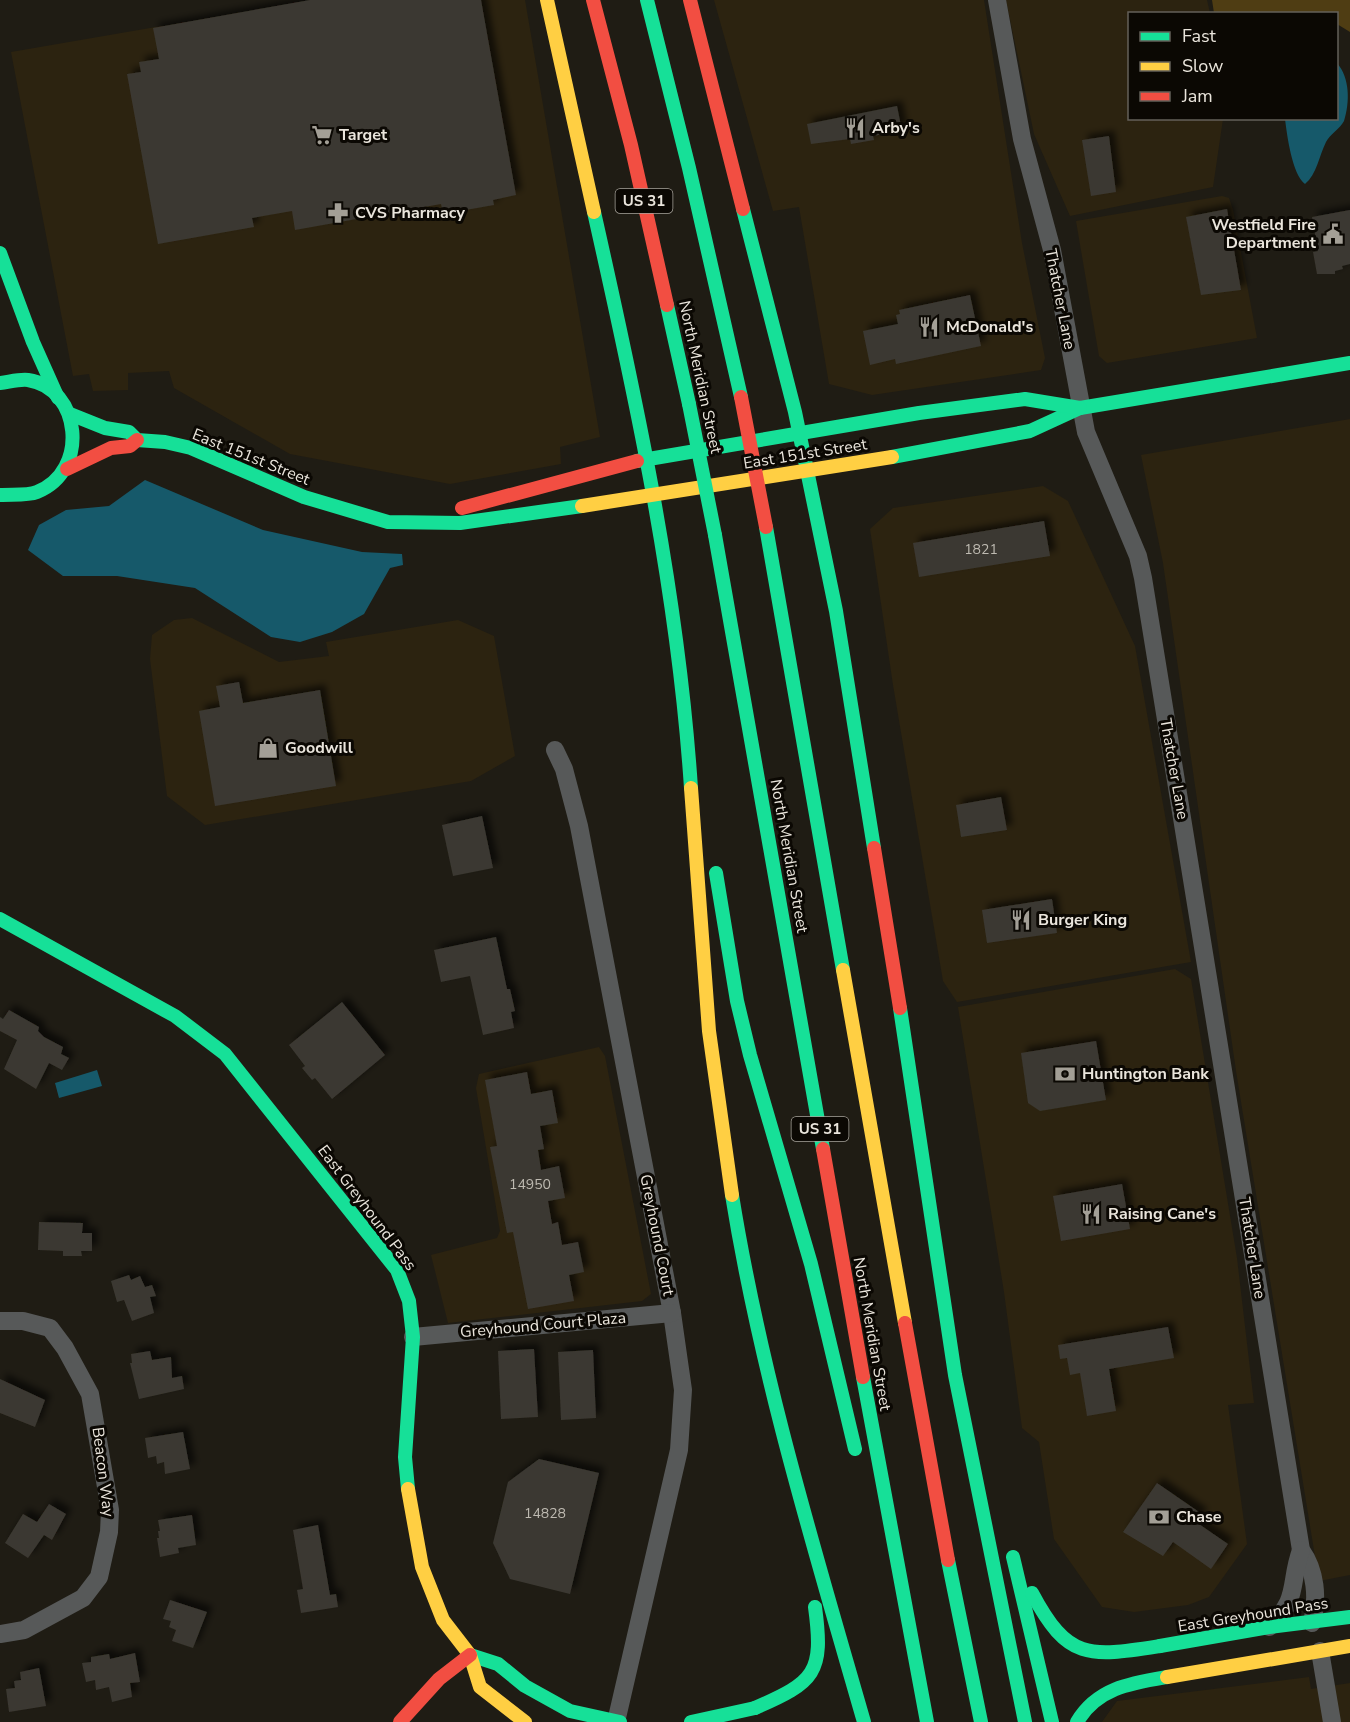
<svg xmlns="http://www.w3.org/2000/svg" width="1350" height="1722" font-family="'Nunito Sans',sans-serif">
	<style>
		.built { fill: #2c2310 }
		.green { fill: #4f3d13 }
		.water { fill: #16596a }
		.building { fill: #3b3831; filter: url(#shadow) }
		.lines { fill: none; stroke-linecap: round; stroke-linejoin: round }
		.street { stroke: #575959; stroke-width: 18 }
		.fast { stroke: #16e098; stroke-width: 14 }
		.slow { stroke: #ffcf43; stroke-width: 14 }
		.jam { stroke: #f24e42; stroke-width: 14 }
		.fast-bridge { stroke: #16e098; stroke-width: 14 }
		.jam-bridge { stroke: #f24e42; stroke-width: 14 }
		.labels { text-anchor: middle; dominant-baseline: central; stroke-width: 6; stroke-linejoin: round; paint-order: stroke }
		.number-label { font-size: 14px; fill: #bebab1 }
		.shield { fill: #0b0803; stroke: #a7a39b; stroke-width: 1.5 }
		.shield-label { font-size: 15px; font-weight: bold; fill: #eae5dc }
		.poi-label { font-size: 16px; font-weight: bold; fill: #eae5dc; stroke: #0b0803; text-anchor: start }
		.street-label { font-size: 16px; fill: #eae5dc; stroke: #0b0803 }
	</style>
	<defs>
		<filter id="shadow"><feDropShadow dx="5.5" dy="-5.5" stdDeviation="3" flood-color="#0009"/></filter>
	</defs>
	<rect width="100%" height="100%" fill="#1f1c14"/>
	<g class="built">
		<polygon points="312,0 525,0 600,437 560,447 561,464 450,484 290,454 174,388 169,371 128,373 128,390 93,391 89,374 73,376 11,52"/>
		<polygon points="714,0 984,0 1022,243 1045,358 1041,370 872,395 829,384 799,207 773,211"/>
		<polygon points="1006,0 1207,0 1210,13 1130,14 1130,118 1223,119 1213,187 1070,216 1034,134"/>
		<polygon points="1222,196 1229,198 1233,210 1257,338 1107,363 1099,356 1076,221"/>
		<polygon points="1350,419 1350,1575 1319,1581 1236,1071 1163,563 1141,455"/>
		<polygon points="1043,486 1068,501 1135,646 1191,962 957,1002 943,981 893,685 870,529 893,508"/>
		<polygon points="192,618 279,662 329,656 326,642 458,620 494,636 515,756 471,781 205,825 167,796 150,659 152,635 174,620"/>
		<polygon points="1175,969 1191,979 1237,1258 1254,1403 1228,1405 1247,1544 1209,1597 1188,1605 1134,1612 1102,1607 1054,1539 1039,1442 1022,1428 1004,1292 958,1007"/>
		<polygon points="599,1047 605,1056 651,1294 642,1301 448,1323 431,1255 497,1238 500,1231 476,1088 479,1074"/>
		<polygon points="1309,1677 1311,1689 1350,1683 1350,1722 1102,1722 1117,1701"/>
	</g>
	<polygon class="green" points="1212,0 1350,0 1350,32 1337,24 1336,14 1214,13"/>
	<g class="water">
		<path d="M1337,63c13,15 13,39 7,58 -4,8 -14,13 -18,21 -7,14 -9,32 -21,42 -13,-10 -18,-49 -20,-65l51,-1z"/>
		<polygon points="145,480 263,530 362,552 402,554 403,565 390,568 364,614 332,632 300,642 271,637 195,588 117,576 63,576 28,550 39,525 66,510 109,506"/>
		<polygon points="97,1070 102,1086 59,1098 55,1083"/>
	</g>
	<g class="building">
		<polygon points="310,0 481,0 516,195 493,200 494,205 443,214 441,204 295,230 292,211 252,218 254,227 158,244 127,74 141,72 139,62 159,59 153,28"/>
		<polygon points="897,106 902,131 873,136 874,140 851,144 850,139 811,144 807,124"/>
		<polygon points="1109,136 1116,192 1091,196 1082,140"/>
		<polygon points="1227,209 1241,290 1201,295 1186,217"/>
		<polygon points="1350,210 1350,264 1342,266 1343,269 1335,271 1335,274 1317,274 1313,252 1318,251 1312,217"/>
		<polygon points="970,295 981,346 896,364 895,359 870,365 863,331 898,324 896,315 900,314 899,310"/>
		<polygon points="1044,521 1050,556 919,577 913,543"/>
		<polygon points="239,682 243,703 320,690 336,786 215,806 199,711 220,707 216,686"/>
		<polygon points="1001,797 1007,830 961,837 956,805"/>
		<polygon points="482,816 493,868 453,876 442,825"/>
		<polygon points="1052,899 1057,933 987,943 982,910"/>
		<polygon points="496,937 507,989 510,989 515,1011 511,1012 514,1028 483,1035 470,976 441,982 434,950"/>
		<polygon points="342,1002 385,1055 332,1099 315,1078 312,1080 302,1068 305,1066 289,1045"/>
		<polygon points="9,1010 39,1027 38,1031 44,1037 63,1047 61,1054 69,1058 62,1070 49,1063 36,1089 4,1069 17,1040 0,1031 0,1017 3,1019"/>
		<polygon points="1096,1041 1106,1100 1040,1111 1028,1103 1021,1053"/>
		<polygon points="527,1072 531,1094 552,1090 558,1123 540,1126 544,1149 538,1150 541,1170 559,1166 565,1198 548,1201 552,1224 558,1222 562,1245 578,1242 584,1272 569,1275 574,1301 528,1309 513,1232 507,1233 490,1147 497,1146 485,1080"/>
		<polygon points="1122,1184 1130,1229 1061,1241 1053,1196"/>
		<polygon points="39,1222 83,1223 82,1233 92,1233 92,1251 81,1251 82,1256 63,1256 63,1251 38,1250"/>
		<polygon points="129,1275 131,1280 140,1276 145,1287 152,1285 156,1296 150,1297 154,1313 132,1321 124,1300 117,1302 111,1281"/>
		<polygon points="1168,1327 1174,1358 1109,1369 1116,1411 1087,1416 1080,1373 1070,1375 1067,1358 1060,1359 1058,1345"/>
		<polygon points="534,1349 538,1417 501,1419 498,1351"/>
		<polygon points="593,1350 596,1418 561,1420 558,1352"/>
		<polygon points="150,1351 152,1360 171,1357 172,1378 182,1376 184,1389 139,1399 130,1363 132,1363 131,1354"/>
		<polygon points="0,1379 45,1400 35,1427 0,1413"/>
		<polygon points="183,1432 190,1469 165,1474 164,1462 157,1464 156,1456 148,1458 145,1438"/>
		<polygon points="539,1459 599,1473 570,1594 510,1579 493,1543 508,1482"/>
		<polygon points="1157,1483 1202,1514 1196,1522 1228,1544 1211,1569 1173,1542 1163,1556 1123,1532"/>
		<polygon points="49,1504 66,1514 52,1540 44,1535 28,1558 5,1543 23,1514 37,1522"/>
		<polygon points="192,1515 196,1545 178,1548 179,1553 160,1557 157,1538 159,1538 158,1531 160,1531 158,1520"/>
		<polygon points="318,1525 330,1595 336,1594 338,1607 301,1613 297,1590 303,1589 293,1530"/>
		<polygon points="170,1600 207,1612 193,1648 172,1641 176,1630 169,1627 171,1621 163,1619"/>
		<polygon points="135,1653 140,1682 130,1683 132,1697 112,1702 109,1687 96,1690 95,1680 86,1682 82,1663 91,1662 91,1657 109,1654 110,1659"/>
		<polygon points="39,1668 46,1706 9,1712 6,1689 15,1688 14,1681 21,1680 20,1672"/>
	</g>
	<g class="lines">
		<g class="street">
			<path d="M997,0l25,139 30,111 34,182 52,124 5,22 158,972c15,21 17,48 11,73"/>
			<polyline points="555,750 564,769 579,826 672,1313 683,1390 679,1450 616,1722"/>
			<polyline points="0,1321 23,1321 50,1328 65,1348 90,1394 110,1510 109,1532 99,1577 83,1598 24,1630 0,1634"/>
			<polyline points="413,1337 672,1313"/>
			<path d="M1269,1627c31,-28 20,-44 32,-77"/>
			<polyline points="1320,1651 1332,1722"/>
		</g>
		<g class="fast">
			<polyline points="647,0 689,168 741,397"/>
			<polyline points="743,209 795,412 836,611 874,848"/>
			<path d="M594,212c43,191 84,381 97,576"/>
			<polyline points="0,253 33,342 58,398"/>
			<polyline points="667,305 689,404"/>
			<path d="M0,383c9,-1 19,-4 28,-3 53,8 62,91 9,112 -10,4 -26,2 -37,3"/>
			<polyline points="70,414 105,428 129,432 137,440 165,442 191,448 304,497 388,522 460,523 582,506"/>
			<polyline points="892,457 1030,431 1080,408 1350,363"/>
			<polyline points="637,461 919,413 1025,399 1080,408"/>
			<polyline points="766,527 843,970"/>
			<polyline points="715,535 823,1149"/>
			<polyline points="716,873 737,1001 750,1055 811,1264 855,1449"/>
			<polyline points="0,919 175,1016 225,1054 397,1270 409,1301 413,1337 405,1457 408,1489"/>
			<polyline points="900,1008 955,1375 1025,1722"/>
			<path d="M732,1195c29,180 82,353 132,527"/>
			<polyline points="863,1377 927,1722"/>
			<polyline points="1013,1557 1052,1722"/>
			<polyline points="948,1560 981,1722"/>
			<path d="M1032,1593c36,68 57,64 128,53"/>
			<polyline points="1160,1646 1269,1627 1350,1617"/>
			<polyline points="470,1655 498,1664 525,1686 570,1711 620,1722"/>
			<path d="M755,1708c60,-26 69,-35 60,-101"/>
			<polyline points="691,1722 755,1708"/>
			<path d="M1077,1722c20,-34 54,-39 90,-45"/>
		</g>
		<g class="slow">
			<polyline points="547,0 594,212"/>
			<polyline points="582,506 892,457"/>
			<polyline points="691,788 709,1031 732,1195"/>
			<polyline points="843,970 905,1323"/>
			<polyline points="408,1489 422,1567 443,1620 470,1655 480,1687 525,1722"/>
			<polyline points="1167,1677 1350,1646"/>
		</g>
		<g class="jam">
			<polyline points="593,0 631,145 667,305"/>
			<polyline points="690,0 743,209"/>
			<polyline points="67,469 111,448 130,446 137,440"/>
			<polyline points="462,508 637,461"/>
			<polyline points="874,848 900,1008"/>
			<polyline points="823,1149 863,1377"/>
			<polyline points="905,1323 948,1560"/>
			<polyline points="400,1722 439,1679 470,1655"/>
		</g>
		<polyline class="fast-bridge" points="689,404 715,535"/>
		<polyline class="jam-bridge" points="741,397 766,527"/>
	</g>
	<defs>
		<g id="restaurant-bare" transform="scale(1.62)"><path d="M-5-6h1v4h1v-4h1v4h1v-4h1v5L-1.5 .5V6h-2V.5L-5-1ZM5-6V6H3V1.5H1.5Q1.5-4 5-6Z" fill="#a39f96" stroke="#0b0803" stroke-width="2.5" paint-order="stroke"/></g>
		<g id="supermarket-bare" transform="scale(1.62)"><path d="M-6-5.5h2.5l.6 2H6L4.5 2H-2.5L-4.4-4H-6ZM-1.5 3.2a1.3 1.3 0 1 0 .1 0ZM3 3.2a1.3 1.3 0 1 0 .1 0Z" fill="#a39f96" stroke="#0b0803" stroke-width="2.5" paint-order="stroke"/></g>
		<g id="pharmacy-bare" transform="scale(1.62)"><path d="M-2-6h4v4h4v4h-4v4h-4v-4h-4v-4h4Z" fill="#a39f96" stroke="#0b0803" stroke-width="2.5" paint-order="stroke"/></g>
		<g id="civic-bare" transform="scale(1.62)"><path d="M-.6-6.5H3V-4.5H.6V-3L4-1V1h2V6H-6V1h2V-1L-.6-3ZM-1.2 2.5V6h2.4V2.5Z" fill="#a39f96" stroke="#0b0803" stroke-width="2.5" paint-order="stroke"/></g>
		<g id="shop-bare" transform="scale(1.62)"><path d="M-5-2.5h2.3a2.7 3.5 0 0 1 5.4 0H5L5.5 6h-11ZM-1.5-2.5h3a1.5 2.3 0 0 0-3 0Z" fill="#a39f96" stroke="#0b0803" stroke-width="2.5" paint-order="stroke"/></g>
		<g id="bank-bare" transform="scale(1.62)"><path d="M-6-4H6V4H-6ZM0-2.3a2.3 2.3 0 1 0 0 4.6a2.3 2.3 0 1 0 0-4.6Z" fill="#a39f96" stroke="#0b0803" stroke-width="2.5" paint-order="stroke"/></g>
	</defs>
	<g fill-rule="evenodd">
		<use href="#restaurant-bare" x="855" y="128"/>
		<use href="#supermarket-bare" x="322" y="135"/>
		<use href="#pharmacy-bare" x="338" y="213"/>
		<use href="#civic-bare" x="1333" y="234"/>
		<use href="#restaurant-bare" x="929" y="327"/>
		<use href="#shop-bare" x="268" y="748"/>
		<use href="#restaurant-bare" x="1021" y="920"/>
		<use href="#bank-bare" x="1065" y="1074"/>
		<use href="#restaurant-bare" x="1091" y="1214"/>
		<use href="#bank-bare" x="1159" y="1517"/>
	</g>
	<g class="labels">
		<g class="number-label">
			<text x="981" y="549">1821</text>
			<text x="530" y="1184">14950</text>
			<text x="545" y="1513">14828</text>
		</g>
		<g class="shield">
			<rect x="615.5" y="189" width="57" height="24" rx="4.5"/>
			<rect x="791.5" y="1117" width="57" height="24" rx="4.5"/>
		</g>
		<g class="shield-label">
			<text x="644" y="201">US 31</text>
			<text x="820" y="1129">US 31</text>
		</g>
		<g class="poi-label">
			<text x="872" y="128">Arby's</text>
			<text x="339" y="135">Target</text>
			<text x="355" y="213">CVS Pharmacy</text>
			<text x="1316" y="225" text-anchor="end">Westfield Fire<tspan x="1316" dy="18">Department</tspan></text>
			<text x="946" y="327">McDonald's</text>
			<text x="285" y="748">Goodwill</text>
			<text x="1038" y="920">Burger King</text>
			<text x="1082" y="1074">Huntington Bank</text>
			<text x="1108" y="1214">Raising Cane's</text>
			<text x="1176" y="1517">Chase</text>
		</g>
		<g class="street-label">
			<text transform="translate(1060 299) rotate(79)">Thatcher Lane</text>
			<text transform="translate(700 377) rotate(78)">North Meridian Street</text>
			<text transform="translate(805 454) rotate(-9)">East 151st Street</text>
			<text transform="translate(251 457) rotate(22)">East 151st Street</text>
			<text transform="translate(1174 769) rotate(80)">Thatcher Lane</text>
			<text transform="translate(789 856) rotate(80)">North Meridian Street</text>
			<text transform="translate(367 1208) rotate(53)">East Greyhound Pass</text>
			<text transform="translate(657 1235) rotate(79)">Greyhound Court</text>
			<text transform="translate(1252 1248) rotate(81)">Thatcher Lane</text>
			<text transform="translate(543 1325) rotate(-5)">Greyhound Court Plaza</text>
			<text transform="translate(872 1334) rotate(80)">North Meridian Street</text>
			<text transform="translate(103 1472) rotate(83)">Beacon Way</text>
			<text transform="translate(1253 1615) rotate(-9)">East Greyhound Pass</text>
		</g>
	</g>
	<rect x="1128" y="12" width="210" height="108" fill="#0b0803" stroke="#64605a" stroke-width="1.5"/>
	<rect x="1140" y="32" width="30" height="9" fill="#16e098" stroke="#64605a" stroke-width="1.5"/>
	<text x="1182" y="42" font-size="18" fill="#eae5dc">Fast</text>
	<rect x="1140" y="62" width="30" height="9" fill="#ffcf43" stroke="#64605a" stroke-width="1.5"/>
	<text x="1182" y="72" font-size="18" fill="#eae5dc">Slow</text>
	<rect x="1140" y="92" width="30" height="9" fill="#f24e42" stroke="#64605a" stroke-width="1.5"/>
	<text x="1182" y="102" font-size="18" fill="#eae5dc">Jam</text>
</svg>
